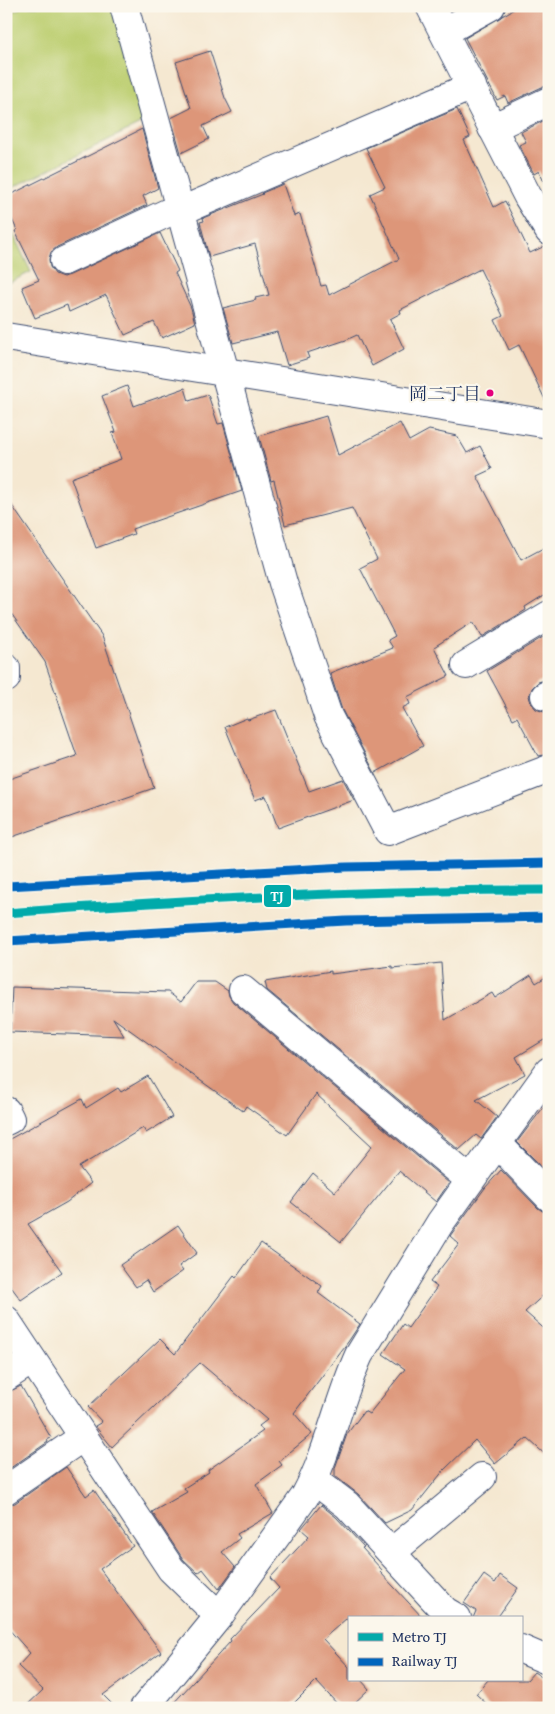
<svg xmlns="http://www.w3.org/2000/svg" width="555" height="1714" font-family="'Gentium Book Plus','Noto Serif JP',serif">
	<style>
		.green { fill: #bdcf72; stroke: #6c7f68 }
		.building { fill: #dd9679 }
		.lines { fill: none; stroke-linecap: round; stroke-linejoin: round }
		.minor-casing { stroke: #3c4b6f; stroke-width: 30 }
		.minor { stroke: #fff; stroke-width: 28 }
		.rail-1-casing { stroke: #fbf7ec; stroke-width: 12 }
		.rail-1 { stroke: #0065bd; stroke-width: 9 }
		.metro-1-casing { stroke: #fbf7ec; stroke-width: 12 }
		.metro-1 { stroke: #01aaaa; stroke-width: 9 }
		.bus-dot { fill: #e5007d; stroke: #fbf7ec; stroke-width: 2 }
		.labels { text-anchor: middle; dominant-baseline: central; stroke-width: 4.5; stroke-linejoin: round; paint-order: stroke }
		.bus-label { font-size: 18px; fill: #1b2f5e; stroke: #fbf7ec; text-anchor: end }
		.line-badge { stroke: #fbf7ec; stroke-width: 2 }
		.badge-label { font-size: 14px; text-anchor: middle; font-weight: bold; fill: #fff }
	</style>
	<rect width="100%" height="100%" fill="#fbf7ec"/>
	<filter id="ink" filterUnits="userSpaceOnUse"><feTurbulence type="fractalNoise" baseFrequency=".02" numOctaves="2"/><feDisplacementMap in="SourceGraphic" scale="10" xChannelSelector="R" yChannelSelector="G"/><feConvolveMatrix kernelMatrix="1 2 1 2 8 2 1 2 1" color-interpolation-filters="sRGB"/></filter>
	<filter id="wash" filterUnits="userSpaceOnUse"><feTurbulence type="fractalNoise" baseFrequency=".0096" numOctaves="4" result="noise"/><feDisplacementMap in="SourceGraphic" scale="20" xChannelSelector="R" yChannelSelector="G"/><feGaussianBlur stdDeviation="1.12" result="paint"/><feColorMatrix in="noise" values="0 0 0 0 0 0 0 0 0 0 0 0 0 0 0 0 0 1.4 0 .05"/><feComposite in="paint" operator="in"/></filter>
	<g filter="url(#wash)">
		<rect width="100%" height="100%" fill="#f5e8d1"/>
		<g class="green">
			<polygon points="24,6 114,6 148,120 6,191 6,15"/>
			<polygon points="6,219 31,272 6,284"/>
		</g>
		<g id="blocks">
			<g class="building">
				<polygon points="519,6 549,6 549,86 542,87 508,103 505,96 497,100 465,38"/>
				<polygon points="210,51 225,98 232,112 203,126 209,139 181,153 171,118 191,108 176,62"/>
				<polygon points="457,109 470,137 464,140 494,207 505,201 530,253 545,246 549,247 549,408 519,345 509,350 495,320 503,316 480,269 400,310 401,313 390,319 404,349 372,366 357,335 346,340 307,353 309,358 287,365 277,332 233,343 223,308 256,300 255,298 269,295 255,244 209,257 200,222 204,221 203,218 263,194 262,193 283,184 294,216 300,214 321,286 326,285 329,295 399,259 370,194 385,187 366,148"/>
				<polygon points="549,118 549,193 539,171 534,174 519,145 526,142 521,132"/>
				<polygon points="142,129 158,188 143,196 147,205 57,247 51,252 49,259 50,267 55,274 63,277 70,275 160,233 178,271 175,273 191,308 195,323 162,338 154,322 125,335 106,295 69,312 67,305 35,318 22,287 39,280 15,231 17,230 6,207 6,197"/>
				<polygon points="127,386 134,406 185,388 189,401 208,395 218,424 223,423 242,491 132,529 134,534 96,548 71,478 121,459 112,433 116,432 102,396"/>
				<polygon points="326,416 338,455 400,423 409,441 429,430 457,436 467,453 480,446 492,469 477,476 521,560 549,545 549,592 525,607 526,610 482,637 473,622 434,647 449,676 407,697 410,704 402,708 423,746 375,773 342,710 330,673 393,648 388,640 395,636 360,568 377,559 352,508 285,525 274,480 271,481 259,436"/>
				<polygon points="6,497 102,636 154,788 6,839 6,780 77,756 45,662 6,606"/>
				<polygon points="543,637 549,647 549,679 538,682 532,688 529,696 531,703 536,709 544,712 549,711 549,754 538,756 517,717 513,719 487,671"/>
				<polygon points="276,710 309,791 343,779 354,800 278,828 266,796 255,800 225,727 247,718 248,720"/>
				<polygon points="441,963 445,1020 492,993 495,998 531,975 536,983 549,975 549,1037 516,1057 525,1074 476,1100 497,1117 481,1139 476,1135 459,1150 267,990 265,982 331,971 331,974 392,966 392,968"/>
				<polygon points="196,982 215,982 228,991 229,996 233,1002 449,1183 436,1202 399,1171 341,1242 291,1202 313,1173 335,1192 372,1146 316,1094 287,1135 246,1106 243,1111 113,1018 124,1036 10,1032 12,987 168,992 181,1002"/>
				<polygon points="148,1076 172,1117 146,1133 143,1128 79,1167 91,1183 67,1202 28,1224 62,1272 21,1300 6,1280 6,1141 82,1099 86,1108 118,1088 121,1092"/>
				<polygon points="549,1100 549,1174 517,1142"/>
				<polygon points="501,1170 538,1208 544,1212 549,1212 549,1290 525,1312 549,1333 549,1458 527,1438 495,1464 475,1440 444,1470 412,1510 385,1523 358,1494 335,1476 335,1468 347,1434 364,1411 369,1414 405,1369 383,1354 403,1324 408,1328 437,1287 430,1282 459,1244 450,1236 485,1188"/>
				<polygon points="178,1225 197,1253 179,1266 183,1271 153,1292 146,1280 136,1287 120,1265"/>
				<polygon points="261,1243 322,1286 318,1293 360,1324 348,1342 294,1413 312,1434 279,1461 282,1465 256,1484 273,1513 237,1534 240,1538 222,1552 235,1567 219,1589 203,1569 198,1573 183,1559 152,1512 187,1492 184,1488 209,1472 208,1470 263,1431 259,1426 267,1420 200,1363 112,1447 95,1426 102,1422 88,1407 160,1339 175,1354 234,1276 236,1278"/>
				<polygon points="21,1386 51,1438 47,1440 48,1442 6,1471 6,1393"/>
				<polygon points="66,1467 86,1496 94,1490 133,1546 100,1569 161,1652 103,1695 116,1708 24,1708 43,1690 18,1666 30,1653 6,1626 6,1505 15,1503"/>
				<polygon points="321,1505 336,1517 364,1547 362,1548 382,1570 380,1572 423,1618 347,1618 323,1639 349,1667 349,1680 361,1680 369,1689 349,1708 341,1708 316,1681 289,1708 169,1708 231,1641 230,1639 279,1588 270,1578 309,1536 301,1529"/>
				<polygon points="484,1575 495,1583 500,1575 518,1588 497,1618 473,1618 476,1611 464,1603"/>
				<polygon points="534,1672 549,1682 549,1698 541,1708 491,1708 476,1694 488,1680 527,1680"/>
			</g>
		</g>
	</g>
	<g filter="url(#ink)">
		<use href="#blocks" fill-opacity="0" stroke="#3c4b6f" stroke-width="1"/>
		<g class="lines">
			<g class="minor-casing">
				<g id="minor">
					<polyline points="124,6 283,583 328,716 388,831 549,769"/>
					<polyline points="430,6 528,197 549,231"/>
					<polyline points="444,32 491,6"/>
					<polyline points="492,128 549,101"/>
					<polyline points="64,261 167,213 181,211 472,86"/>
					<polyline points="6,337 549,424"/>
					<polyline points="466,665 549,615"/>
					<polyline points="6,668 6,678"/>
					<polyline points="545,696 549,694"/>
					<polyline points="243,990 470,1180"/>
					<polyline points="6,1111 10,1119 6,1121"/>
					<polyline points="497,1143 549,1197"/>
					<polyline points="6,1320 171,1569 219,1616"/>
					<polyline points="6,1377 32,1360"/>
					<polyline points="314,1480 347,1505 445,1611 457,1618"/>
					<polyline points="6,1490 83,1437"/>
					<polyline points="392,1552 482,1477"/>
					<polyline points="521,1649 549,1661"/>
					<path d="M144,1708l75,-92 86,-120c24,-44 33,-95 54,-141l81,-132 109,-152"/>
				</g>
			</g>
			<use href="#minor" class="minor"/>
			<g class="rail-1-casing">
				<g id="rail-1">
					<polyline points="7,886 346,867 549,863"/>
					<polyline points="7,941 346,921 549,917"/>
				</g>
			</g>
			<use href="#rail-1" class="rail-1"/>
			<g class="metro-1-casing">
				<path id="metro-1" d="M6,913c181,-14 362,-23 543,-23"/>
			</g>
			<use href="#metro-1" class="metro-1"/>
		</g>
	</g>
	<circle class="bus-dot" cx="490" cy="393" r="4.5"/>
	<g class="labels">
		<g class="bus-label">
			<text x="481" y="393">岡二丁目</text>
		</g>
	</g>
	<rect class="line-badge" x="263" y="884" width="29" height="24" rx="5" fill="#01aaaa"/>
	<g class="badge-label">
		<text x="277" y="901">TJ</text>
	</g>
	<rect width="555" height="1714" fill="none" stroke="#fbf7ec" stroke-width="25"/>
	<rect x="348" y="1616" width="175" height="65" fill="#fbf7ec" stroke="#a1a7b3"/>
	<rect x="358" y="1633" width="25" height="8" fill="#01aaaa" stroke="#a1a7b3"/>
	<text x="392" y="1642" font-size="15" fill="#1b2f5e">Metro TJ</text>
	<rect x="358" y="1658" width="25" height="8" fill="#0065bd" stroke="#a1a7b3"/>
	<text x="392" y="1666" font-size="15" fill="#1b2f5e">Railway TJ</text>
</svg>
